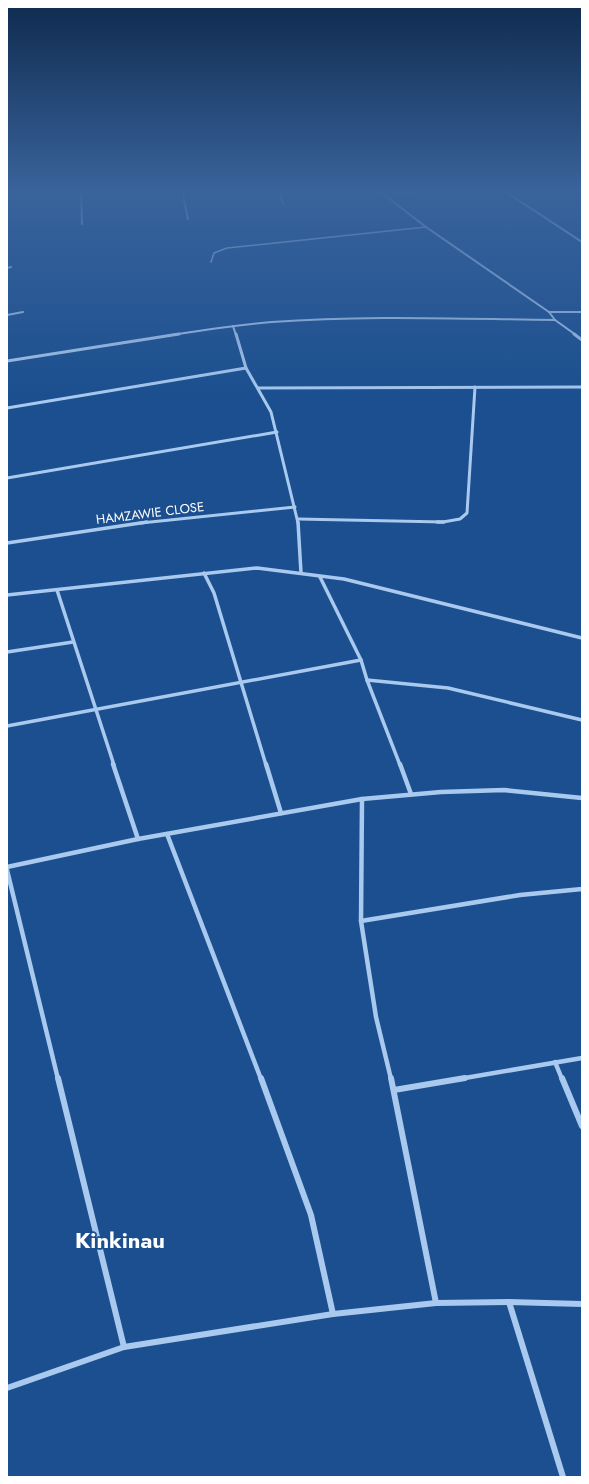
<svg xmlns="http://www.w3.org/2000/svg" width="589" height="1484" font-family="Jost,sans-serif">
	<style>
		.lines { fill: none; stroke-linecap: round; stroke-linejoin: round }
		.lane { stroke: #a9c9ee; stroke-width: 1.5 }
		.street-far4 { stroke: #a9c9ee; stroke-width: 2 }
		.street-far3 { stroke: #a9c9ee; stroke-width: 3 }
		.street-far2 { stroke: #a9c9ee; stroke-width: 3.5 }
		.street-far1 { stroke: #a9c9ee; stroke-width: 4.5 }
		.street { stroke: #a9c9ee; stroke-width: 6 }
		.labels { text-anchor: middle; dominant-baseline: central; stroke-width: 3.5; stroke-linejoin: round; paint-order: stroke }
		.far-street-label { font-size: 13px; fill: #fff; stroke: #1b4f8f }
		.near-quarter-label { font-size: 22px; font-weight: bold; fill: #fff; stroke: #1b4f8f }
	</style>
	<rect width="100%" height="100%" fill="#1b4f8f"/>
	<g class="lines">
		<polyline class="lane" points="211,262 214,253 227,248 426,227"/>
		<g class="street-far4">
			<polyline points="81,190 82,224"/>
			<polyline points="182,190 188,219"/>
			<polyline points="280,190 283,204"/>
			<polyline points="378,190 426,227 549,312 555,320 576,335"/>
			<polyline points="503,190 582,242"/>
			<polyline points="381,192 473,190"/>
			<polyline points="7,268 11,267"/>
			<polyline points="549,312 582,312"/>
			<polyline points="7,315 23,312"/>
			<polyline points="233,326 236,335"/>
			<path d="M172,335c33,-5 66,-10 100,-13 94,-7 189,-3 283,-2"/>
		</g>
		<g class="street-far3">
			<polyline points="236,334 246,368 271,412 298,523"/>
			<polyline points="574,334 582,340"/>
			<polyline points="7,361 179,334"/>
			<polyline points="258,388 582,387"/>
			<polyline points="7,408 246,368"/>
			<polyline points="7,478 277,432"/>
			<polyline points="298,519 443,522 460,519 467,513 475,387"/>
			<polyline points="141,523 295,507"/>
		</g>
		<g class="street-far2">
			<polyline points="298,522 301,573"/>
			<polyline points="437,522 444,522"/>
			<polyline points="7,543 147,522"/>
			<polyline points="204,573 214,593 266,765"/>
			<polyline points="320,577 361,660 367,680 400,765"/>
			<polyline points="57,590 114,765"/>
			<polyline points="7,595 257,568 344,579 582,638"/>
			<polyline points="7,652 73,642"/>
			<polyline points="367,680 448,688 582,720"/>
			<polyline points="7,726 361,660"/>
		</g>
		<g class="street-far1">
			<polyline points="113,764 138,839"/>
			<polyline points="266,764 281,813"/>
			<polyline points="400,764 411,794"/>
			<polyline points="362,799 361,921 376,1017 391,1079"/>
			<polyline points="167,834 261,1079"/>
			<polyline points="7,867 138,839 362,799 441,792 504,790 582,798"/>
			<polyline points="7,870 58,1079"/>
			<polyline points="361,921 520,895 582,889"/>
			<polyline points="555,1062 562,1079"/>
			<polyline points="459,1079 582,1058"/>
		</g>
		<g class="street">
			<polyline points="58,1078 124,1347"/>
			<polyline points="261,1078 311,1215 333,1314"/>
			<polyline points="391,1078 436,1303"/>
			<polyline points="562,1078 582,1126"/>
			<polyline points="394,1090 465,1078"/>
			<polyline points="509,1302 563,1477"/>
			<polyline points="7,1388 124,1347 333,1314 436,1303 509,1302 582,1304"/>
		</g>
	</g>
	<linearGradient id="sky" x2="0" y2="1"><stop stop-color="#0f2b4f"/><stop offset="0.48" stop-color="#39639b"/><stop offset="1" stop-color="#39639b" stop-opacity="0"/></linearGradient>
	<rect width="589" height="398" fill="url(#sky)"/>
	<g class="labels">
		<g class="far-street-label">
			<text transform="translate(150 513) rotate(-7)">HAMZAWIE CLOSE</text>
		</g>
		<g class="near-quarter-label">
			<text x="120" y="1240">Kinkinau</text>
		</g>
	</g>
	<rect width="589" height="1484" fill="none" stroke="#ffffff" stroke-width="16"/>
</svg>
